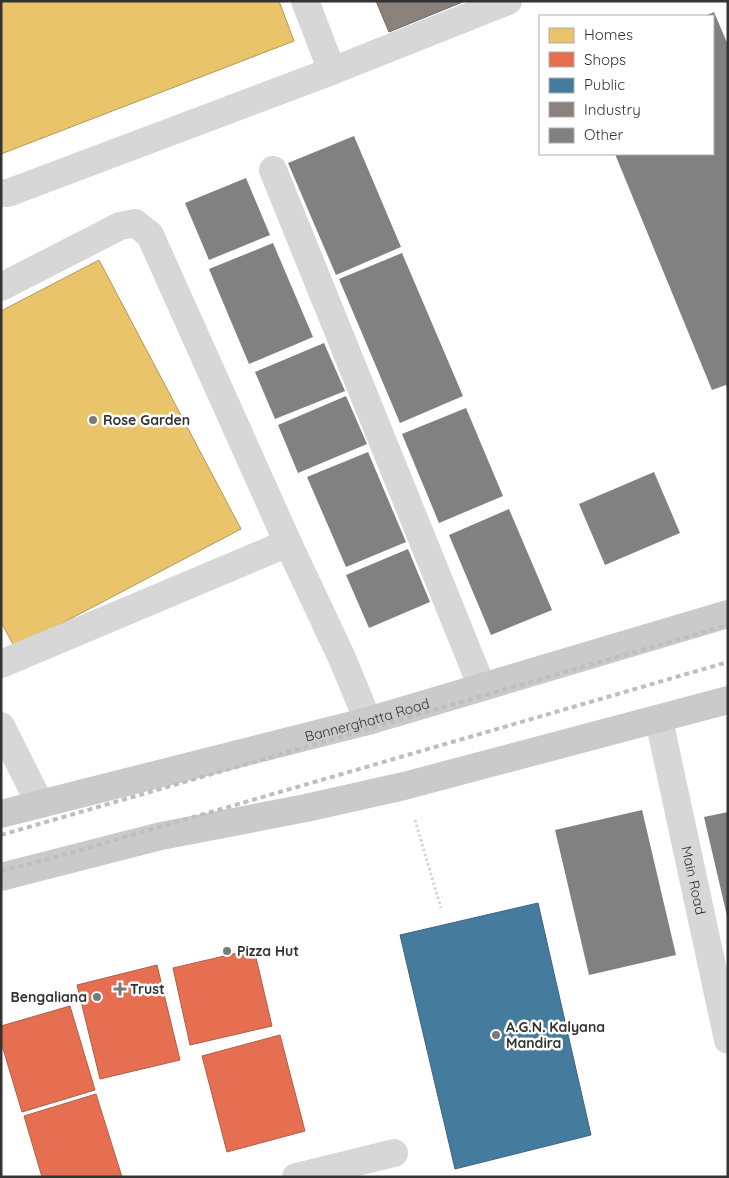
<svg xmlns="http://www.w3.org/2000/svg" width="729" height="1178" font-family="Quicksand,sans-serif">
	<style>
		.homes { fill: #e9c46a; stroke: #b2985a }
		.shops { fill: #e76f51; stroke: #b15d48 }
		.public { fill: #457b9d; stroke: #40657d }
		.industry { fill: #8a817c; stroke: #706a66 }
		.building { fill: #818181 }
		.lines { fill: none; stroke-linecap: round; stroke-linejoin: round }
		.path { stroke: #d6d6d6; stroke-width: 3; stroke-dasharray: 2.5 2.5; stroke-linecap: butt }
		.street { stroke: #d7d7d7; stroke-width: 28 }
		.primary { stroke: #cacaca; stroke-width: 28 }
		.rail { stroke: #bebebe; stroke-width: 4; stroke-dasharray: 5 4; stroke-linecap: butt }
		.poi-dot { fill: #7a7a7a; stroke: #fff; stroke-width: 2 }
		.labels { text-anchor: middle; dominant-baseline: central; stroke-width: 5; stroke-linejoin: round; paint-order: stroke }
		.poi-label { font-size: 14px; font-weight: bold; fill: #333; stroke: #fff; text-anchor: start }
		.street-label { font-size: 14px; fill: #333; stroke: #fff }
	</style>
	<rect width="100%" height="100%" fill="#fff"/>
	<g class="homes">
		<polygon points="1,1 279,1 294,41 1,154"/>
		<polygon points="99,260 241,529 15,648 1,622 1,311"/>
	</g>
	<g class="shops">
		<polygon points="254,949 272,1026 190,1045 173,968"/>
		<polygon points="157,965 180,1060 100,1079 77,985"/>
		<polygon points="70,1006 95,1090 22,1112 1,1042 1,1026"/>
		<polygon points="280,1035 305,1131 227,1152 202,1056"/>
		<polygon points="96,1094 122,1177 42,1177 24,1116"/>
	</g>
	<polygon class="public" points="538,903 591,1135 455,1169 400,935"/>
	<polygon class="industry" points="376,1 465,1 389,32"/>
	<g class="building">
		<polygon points="714,12 728,45 728,390 726,385 712,390 615,154 713,154 713,16 705,16"/>
		<polygon points="354,136 401,247 336,275 288,163"/>
		<polygon points="246,178 270,235 209,260 185,203"/>
		<polygon points="273,243 313,337 249,364 209,269"/>
		<polygon points="402,253 463,396 400,423 339,279"/>
		<polygon points="324,343 345,391 275,419 255,372"/>
		<polygon points="346,396 367,444 298,473 278,425"/>
		<polygon points="466,408 503,496 439,523 402,434"/>
		<polygon points="368,452 406,542 346,567 307,477"/>
		<polygon points="654,472 680,533 605,565 579,504"/>
		<polygon points="509,509 552,610 491,635 449,535"/>
		<polygon points="408,549 430,602 369,628 346,575"/>
		<polygon points="642,810 676,955 589,975 555,830"/>
		<polygon points="728,812 728,916 727,916 704,817"/>
	</g>
	<g class="lines">
		<polyline class="path" points="415,820 441,908"/>
		<g class="street">
			<polyline points="305,1 332,71"/>
			<polyline points="273,170 482,687"/>
			<polyline points="1,193 8,193 332,71 508,1"/>
			<polyline points="1,287 120,226 135,223 150,235 288,543 342,658 368,721"/>
			<polyline points="1,664 288,543"/>
			<path id="s1" d="M659,720l69,320"/>
			<polyline points="1,726 40,804"/>
			<polyline points="296,1177 394,1153"/>
		</g>
		<g class="primary">
			<path id="s2" d="M1,814l367,-93 360,-107"/>
			<polyline points="1,877 161,836 306,808 404,786 728,700"/>
		</g>
		<g class="rail">
			<polyline points="1,835 728,625"/>
			<polyline points="1,871 49,859 728,662"/>
		</g>
	</g>
	<g class="poi-dot">
		<circle cx="93" cy="420" r="5"/>
		<circle cx="227" cy="951" r="5"/>
		<path d="M117.5 981.5h5v5h5v5h-5v5h-5v-5h-5v-5h5z"/>
		<circle cx="97" cy="997" r="5"/>
		<circle cx="496" cy="1035" r="5"/>
	</g>
	<g class="labels">
		<g class="poi-label">
			<text x="103" y="420">Rose Garden</text>
			<text x="237" y="951">Pizza Hut</text>
			<text x="130" y="989">Trust</text>
			<text x="87" y="997" text-anchor="end">Bengaliana</text>
			<text x="506" y="1027">A.G.N. Kalyana<tspan x="506" dy="16">Mandira</tspan></text>
		</g>
		<g class="street-label">
			<text stroke="none"><textPath href="#s2" startOffset="378">Bannerghatta Road</textPath></text>
			<text stroke="none"><textPath href="#s1" startOffset="164">Main Road</textPath></text>
		</g>
	</g>
	<rect width="729" height="1178" fill="none" stroke="#333333" stroke-width="5"/>
	<rect x="539" y="15" width="175" height="140" fill="#ffffff" stroke="#adadad"/>
	<rect x="549" y="28" width="25" height="15" fill="#e9c46a" stroke="#adadad"/>
	<text x="584" y="40" font-size="15" fill="#333333">Homes</text>
	<rect x="549" y="52" width="25" height="15" fill="#e76f51" stroke="#adadad"/>
	<text x="584" y="65" font-size="15" fill="#333333">Shops</text>
	<rect x="549" y="78" width="25" height="15" fill="#457b9d" stroke="#adadad"/>
	<text x="584" y="90" font-size="15" fill="#333333">Public</text>
	<rect x="549" y="102" width="25" height="15" fill="#8a817c" stroke="#adadad"/>
	<text x="584" y="115" font-size="15" fill="#333333">Industry</text>
	<rect x="549" y="128" width="25" height="15" fill="#818181" stroke="#adadad"/>
	<text x="584" y="140" font-size="15" fill="#333333">Other</text>
</svg>
